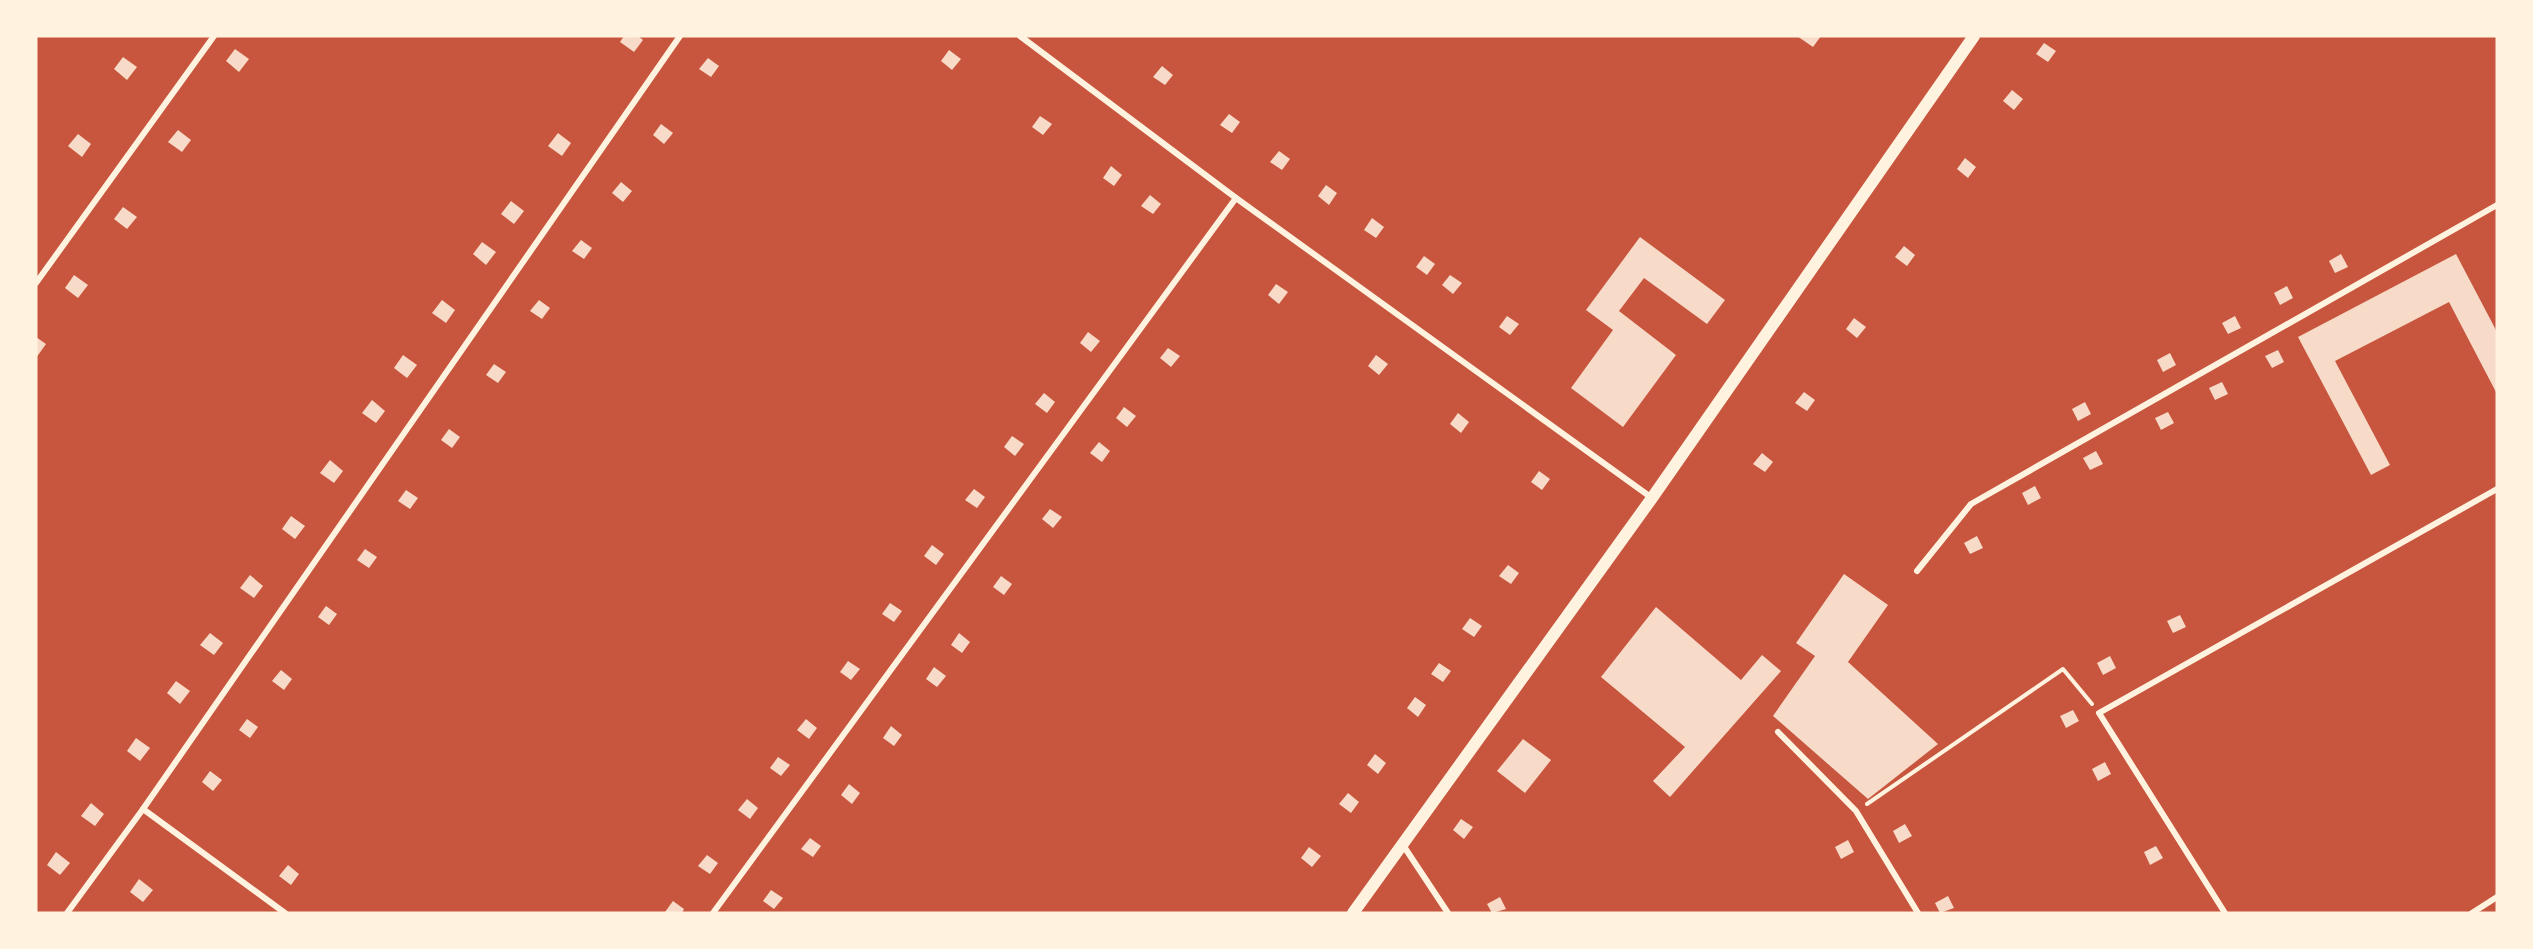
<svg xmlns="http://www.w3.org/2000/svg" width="2533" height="949" font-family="Arial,sans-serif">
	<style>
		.building { fill: #f7dbc8 }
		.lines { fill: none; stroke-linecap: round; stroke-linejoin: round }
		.path { stroke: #fff3e0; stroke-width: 4 }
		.minor { stroke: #fff3e0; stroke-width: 6 }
		.secondary { stroke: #fff3e0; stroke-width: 12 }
	</style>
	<rect width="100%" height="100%" fill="#c8553d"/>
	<g class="building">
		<polygon points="624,36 638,36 643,40 634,52 620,42"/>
		<polygon points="1797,36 1821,36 1813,47"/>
		<polygon points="2044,43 2056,51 2048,62 2036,54"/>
		<polygon points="235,49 249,59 239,72 226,61"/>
		<polygon points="949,50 961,59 952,70 941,61"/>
		<polygon points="123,57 137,67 127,80 114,69"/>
		<polygon points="708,58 719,66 711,77 699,69"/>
		<polygon points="1162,66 1173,75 1165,85 1153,77"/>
		<polygon points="2012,90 2023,99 2014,110 2003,101"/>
		<polygon points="1229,114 1240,122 1232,133 1220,125"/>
		<polygon points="1040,116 1052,124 1043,135 1032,127"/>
		<polygon points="661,124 673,133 664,144 653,135"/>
		<polygon points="178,130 191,140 182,152 168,142"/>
		<polygon points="558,133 571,143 562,156 548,146"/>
		<polygon points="78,134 91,144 82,157 68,146"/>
		<polygon points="1279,151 1290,159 1282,170 1270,162"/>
		<polygon points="1965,158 1976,167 1968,178 1957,169"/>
		<polygon points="1111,166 1122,175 1114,186 1103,178"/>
		<polygon points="621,182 632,191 623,202 612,193"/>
		<polygon points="1326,185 1337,193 1329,205 1318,196"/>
		<polygon points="1150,195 1161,204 1153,214 1141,206"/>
		<polygon points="511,201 524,211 514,224 501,214"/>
		<polygon points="123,207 137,217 127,229 114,219"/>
		<polygon points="1372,218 1384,227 1376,238 1364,230"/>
		<polygon points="1640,237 1725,300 1707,324 1644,278 1619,311 1676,355 1623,427 1571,388 1613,330 1586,310"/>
		<polygon points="581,240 592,248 584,259 572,251"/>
		<polygon points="482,242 496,252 486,265 473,254"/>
		<polygon points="1904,246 1915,255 1907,266 1895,257"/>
		<polygon points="2341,254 2348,267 2335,273 2329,261"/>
		<polygon points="2456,254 2497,332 2497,394 2449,302 2335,361 2390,465 2371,475 2298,337"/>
		<polygon points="1424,256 1435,264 1427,275 1416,267"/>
		<polygon points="74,275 88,285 78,298 65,288"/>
		<polygon points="1450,275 1462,283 1453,294 1442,285"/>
		<polygon points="1276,284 1288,292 1279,304 1268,295"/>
		<polygon points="2287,286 2293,298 2280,305 2274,293"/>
		<polygon points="442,300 455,310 446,323 432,313"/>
		<polygon points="539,300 550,308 542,319 530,311"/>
		<polygon points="1507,316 1519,324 1510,335 1499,327"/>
		<polygon points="2235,316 2241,328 2228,334 2222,323"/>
		<polygon points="1854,318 1866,327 1857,338 1846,329"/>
		<polygon points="1088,332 1100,341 1091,352 1080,343"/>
		<polygon points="36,337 46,344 36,358"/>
		<polygon points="1168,348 1180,356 1171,367 1160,358"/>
		<polygon points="2278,350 2284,362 2272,368 2265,356"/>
		<polygon points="2170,353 2176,365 2163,372 2157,360"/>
		<polygon points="403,355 417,365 407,378 394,368"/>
		<polygon points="1376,355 1388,364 1379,375 1368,366"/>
		<polygon points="494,364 506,372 498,383 486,375"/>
		<polygon points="2222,382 2228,394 2215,400 2209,388"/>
		<polygon points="1804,392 1815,400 1807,411 1795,403"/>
		<polygon points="1044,393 1055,402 1047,413 1035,404"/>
		<polygon points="372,400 385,411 376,423 362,413"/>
		<polygon points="2085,402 2091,414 2078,421 2072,409"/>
		<polygon points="1124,407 1136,416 1127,427 1116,418"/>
		<polygon points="2168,412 2174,423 2161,430 2155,418"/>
		<polygon points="1458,413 1469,422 1461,433 1450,424"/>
		<polygon points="449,429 460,437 452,448 441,440"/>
		<polygon points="1012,436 1024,444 1015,456 1004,447"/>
		<polygon points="1099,442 1110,451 1102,462 1090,453"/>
		<polygon points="2096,451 2103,464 2090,470 2083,458"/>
		<polygon points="1762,453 1773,462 1765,472 1753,464"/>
		<polygon points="330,460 343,471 334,483 320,473"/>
		<polygon points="1539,471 1550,479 1542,490 1531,482"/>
		<polygon points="2035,486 2041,498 2028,505 2022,493"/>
		<polygon points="974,489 985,497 977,508 965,500"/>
		<polygon points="406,490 418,498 410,509 398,501"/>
		<polygon points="1050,509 1062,517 1053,528 1042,519"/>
		<polygon points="291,516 305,526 295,539 282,529"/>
		<polygon points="1977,536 1983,548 1970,554 1964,543"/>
		<polygon points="932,545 944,554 936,565 924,556"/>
		<polygon points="365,549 377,557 369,568 357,560"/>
		<polygon points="1508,565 1519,573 1511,584 1499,576"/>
		<polygon points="1844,574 1888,605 1848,662 1938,744 1868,799 1773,716 1815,656 1796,643"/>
		<polygon points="250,575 263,586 254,598 240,588"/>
		<polygon points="1001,576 1012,584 1004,595 993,587"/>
		<polygon points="890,603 902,611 894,622 882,614"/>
		<polygon points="326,606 337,614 329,625 318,617"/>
		<polygon points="1656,607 1741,680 1762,655 1781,671 1670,797 1653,781 1685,747 1601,677"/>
		<polygon points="2180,615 2186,627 2173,633 2167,621"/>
		<polygon points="1470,618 1482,626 1474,637 1462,629"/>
		<polygon points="210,633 223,643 214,655 200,645"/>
		<polygon points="959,633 970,642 962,653 951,645"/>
		<polygon points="2110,656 2116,668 2103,675 2097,663"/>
		<polygon points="848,661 860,669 851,680 840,672"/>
		<polygon points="1439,663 1451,671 1443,682 1431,674"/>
		<polygon points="934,667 946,676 937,687 926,679"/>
		<polygon points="281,670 292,679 284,690 272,681"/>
		<polygon points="176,681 190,691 180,704 167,693"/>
		<polygon points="1415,697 1426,705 1418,717 1407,708"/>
		<polygon points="2073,710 2079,721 2066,728 2060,716"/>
		<polygon points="247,719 258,727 250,738 239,730"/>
		<polygon points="806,719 817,728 809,739 797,730"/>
		<polygon points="891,726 902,735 894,746 883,738"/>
		<polygon points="136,738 150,748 140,761 127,751"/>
		<polygon points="1523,739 1551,760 1525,793 1497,771"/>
		<polygon points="1375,754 1386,763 1378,774 1367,765"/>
		<polygon points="778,757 790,765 781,776 770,768"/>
		<polygon points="2105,762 2111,774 2098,781 2092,769"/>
		<polygon points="210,771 222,780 213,791 202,782"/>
		<polygon points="849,784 860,793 852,804 841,795"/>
		<polygon points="1348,793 1359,802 1351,813 1339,804"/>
		<polygon points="747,799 758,808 750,819 738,810"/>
		<polygon points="91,803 104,814 95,826 81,816"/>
		<polygon points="1461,819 1473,827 1464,839 1453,830"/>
		<polygon points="1905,824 1912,836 1899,843 1893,831"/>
		<polygon points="810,838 821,846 813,857 801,849"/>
		<polygon points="1848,840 1854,852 1841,859 1835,847"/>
		<polygon points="2156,846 2163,858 2150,865 2144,852"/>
		<polygon points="1309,847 1321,856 1312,867 1301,858"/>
		<polygon points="56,852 70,863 60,875 47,865"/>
		<polygon points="707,855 718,863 710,874 698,866"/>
		<polygon points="288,865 299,874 291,885 279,876"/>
		<polygon points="139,879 153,890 143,902 130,892"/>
		<polygon points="771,890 783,898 774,909 763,901"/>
		<polygon points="1948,896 1954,908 1940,913 1935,903"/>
		<polygon points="1500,897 1506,909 1492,913 1487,904"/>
		<polygon points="673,901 684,909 682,913 665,912"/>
	</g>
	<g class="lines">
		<polyline class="path" points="1867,804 2063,669 2092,704"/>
		<g class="minor">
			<polyline points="1020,36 1236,198 1652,498"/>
			<polyline points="36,283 214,36"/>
			<polyline points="1917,571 1971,504 2497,205"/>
			<polyline points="1778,732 1856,811 1918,913"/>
			<polyline points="143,809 285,913"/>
			<polyline points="1403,845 1448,913"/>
			<polyline points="67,913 143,809 680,36"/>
			<polyline points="713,913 1236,198"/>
			<polyline points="2225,913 2099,713 2497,489"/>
			<polyline points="2472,913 2497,897"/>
		</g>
		<polyline class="secondary" points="1353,913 1652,498 1974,36"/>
	</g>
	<rect width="2533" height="949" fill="none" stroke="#fff3e0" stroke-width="75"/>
</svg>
